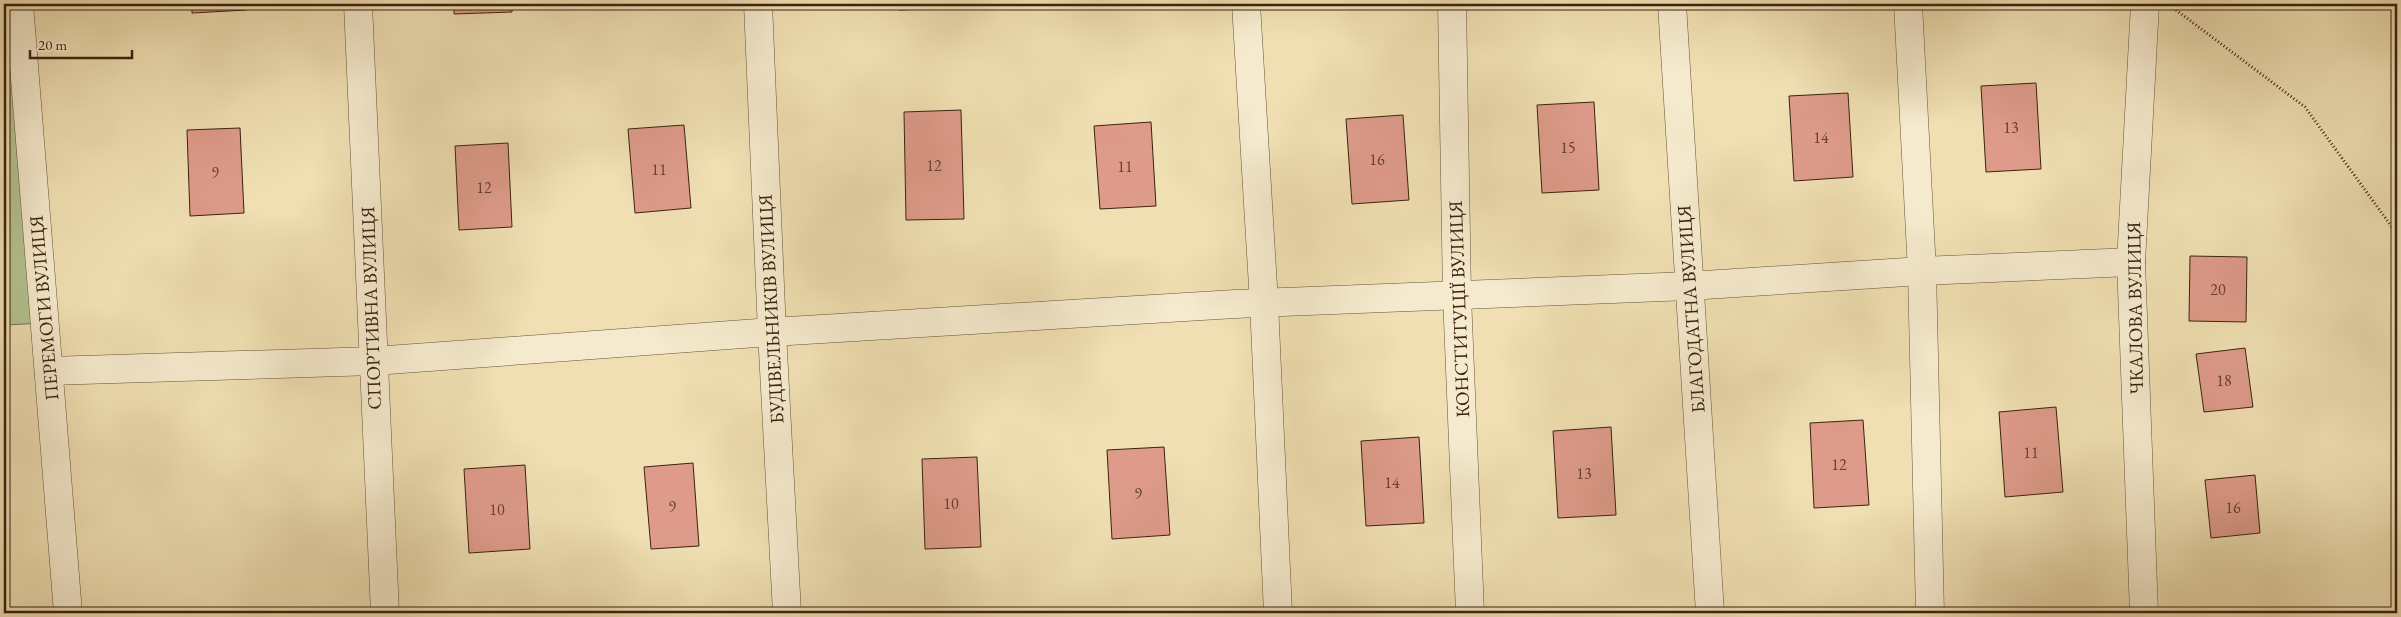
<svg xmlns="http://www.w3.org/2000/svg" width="2401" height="617" font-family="'EB Garamond',serif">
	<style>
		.green { fill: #b3c390; stroke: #777350 }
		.building { fill: #de9b8a; stroke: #3b2310 }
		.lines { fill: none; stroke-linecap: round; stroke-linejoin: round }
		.minor-casing { stroke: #685238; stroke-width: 29 }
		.path { stroke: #3b2310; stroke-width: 3; stroke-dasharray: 1 2.5; stroke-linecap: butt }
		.minor { stroke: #f5eacd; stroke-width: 28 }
		.labels { text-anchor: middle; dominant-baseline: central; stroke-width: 4.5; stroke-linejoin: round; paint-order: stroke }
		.number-label { font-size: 16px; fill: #64412e }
		.street-label { font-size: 19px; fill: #3b2310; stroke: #f5eacd }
	</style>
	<rect width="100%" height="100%" fill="#efdfb2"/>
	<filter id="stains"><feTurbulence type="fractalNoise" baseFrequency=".004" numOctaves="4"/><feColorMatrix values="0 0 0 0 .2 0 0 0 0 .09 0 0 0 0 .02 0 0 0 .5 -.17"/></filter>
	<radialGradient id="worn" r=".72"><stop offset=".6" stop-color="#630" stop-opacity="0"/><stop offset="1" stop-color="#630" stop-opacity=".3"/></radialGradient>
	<polygon class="green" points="4,4 19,4 45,323 4,325"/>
	<g class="building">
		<polygon points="192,4 246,4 247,10 192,13"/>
		<polygon points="454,4 512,4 512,12 454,14"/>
		<polygon points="899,4 956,4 956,8 899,10"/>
		<polygon points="2036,83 2041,169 1986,172 1981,86"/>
		<polygon points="1848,93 1853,177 1794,181 1789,96"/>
		<polygon points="1594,102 1599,190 1542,193 1537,105"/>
		<polygon points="961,110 964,219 906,220 904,112"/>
		<polygon points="1403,115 1409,200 1352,204 1346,119"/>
		<polygon points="1151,122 1156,206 1100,209 1094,126"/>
		<polygon points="684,125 691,208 635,213 628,129"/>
		<polygon points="240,128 244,213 190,216 187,130"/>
		<polygon points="508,143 512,227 459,230 455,146"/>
		<polygon points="2190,256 2247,257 2246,322 2189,321"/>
		<polygon points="2245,348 2253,407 2204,412 2196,354"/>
		<polygon points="2056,407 2063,492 2005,497 1999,412"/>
		<polygon points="1863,420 1869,505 1814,508 1810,423"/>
		<polygon points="1611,427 1616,515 1558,518 1553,431"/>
		<polygon points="1419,437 1424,523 1366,526 1361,441"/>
		<polygon points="1164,447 1170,535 1112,539 1107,450"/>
		<polygon points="977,457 981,547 925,549 922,459"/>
		<polygon points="693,463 699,546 651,549 644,467"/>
		<polygon points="525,465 530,549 469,553 464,469"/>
		<polygon points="2255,475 2260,533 2211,538 2205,480"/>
	</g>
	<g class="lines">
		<g class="minor-casing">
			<g id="minor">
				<polyline points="19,4 68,613"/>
				<polyline points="358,4 385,613"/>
				<polyline points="758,4 772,332 787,613"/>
				<polyline points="1246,4 1264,303 1278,613"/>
				<polyline points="1452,4 1457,296 1470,613"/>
				<polyline points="1672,4 1710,613"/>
				<polyline points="1908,4 1922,271 1930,613"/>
				<polyline points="49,371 374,361 772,332 1235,304 1689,286 1922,271 2131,262"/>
				<polyline points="2144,613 2131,262 2145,4"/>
			</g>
		</g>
		<polyline class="path" points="2176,10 2305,107 2397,234"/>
		<use href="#minor" class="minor"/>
	</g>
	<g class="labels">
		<g class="number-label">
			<text x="2011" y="127">13</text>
			<text x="1821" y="137">14</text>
			<text x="1568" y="147">15</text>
			<text x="1377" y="159">16</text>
			<text x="934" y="165">12</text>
			<text x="1125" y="166">11</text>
			<text x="659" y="169">11</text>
			<text x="215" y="172">9</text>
			<text x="484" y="187">12</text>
			<text x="2218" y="289">20</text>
			<text x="2224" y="380">18</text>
			<text x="2031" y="452">11</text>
			<text x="1839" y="464">12</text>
			<text x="1584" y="473">13</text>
			<text x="1392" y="482">14</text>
			<text x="1138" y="493">9</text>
			<text x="951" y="503">10</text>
			<text x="672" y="506">9</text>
			<text x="2233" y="507">16</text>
			<text x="497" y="509">10</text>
		</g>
		<g class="street-label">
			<text transform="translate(44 308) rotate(-95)">ПЕРЕМОГИ ВУЛИЦЯ</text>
			<text transform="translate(371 308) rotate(-92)">СПОРТИВНА ВУЛИЦЯ</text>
			<text transform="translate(2135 308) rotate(-91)">ЧКАЛОВА ВУЛИЦЯ</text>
			<text transform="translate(771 309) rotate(-93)">БУДІВЕЛЬНИКІВ ВУЛИЦЯ</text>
			<text transform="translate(1459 309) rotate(-92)">КОНСТИТУЦІЇ ВУЛИЦЯ</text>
			<text transform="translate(1691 309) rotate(-94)">БЛАГОДАТНА ВУЛИЦЯ</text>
		</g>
	</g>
	<rect width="2401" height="617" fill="none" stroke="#efdfb2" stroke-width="20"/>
	<rect x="5" y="5" width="2391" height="607" fill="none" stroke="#3b2310" stroke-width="2.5"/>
	<rect x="10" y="10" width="2381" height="597" fill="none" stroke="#3b2310"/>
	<path d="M30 50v8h102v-8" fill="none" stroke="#3b2310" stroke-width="2.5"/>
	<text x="38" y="50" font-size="15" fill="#3b2310" stroke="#f5eacd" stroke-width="4" paint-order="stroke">20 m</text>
	<rect width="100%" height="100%" filter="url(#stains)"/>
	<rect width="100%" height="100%" fill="url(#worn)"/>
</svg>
